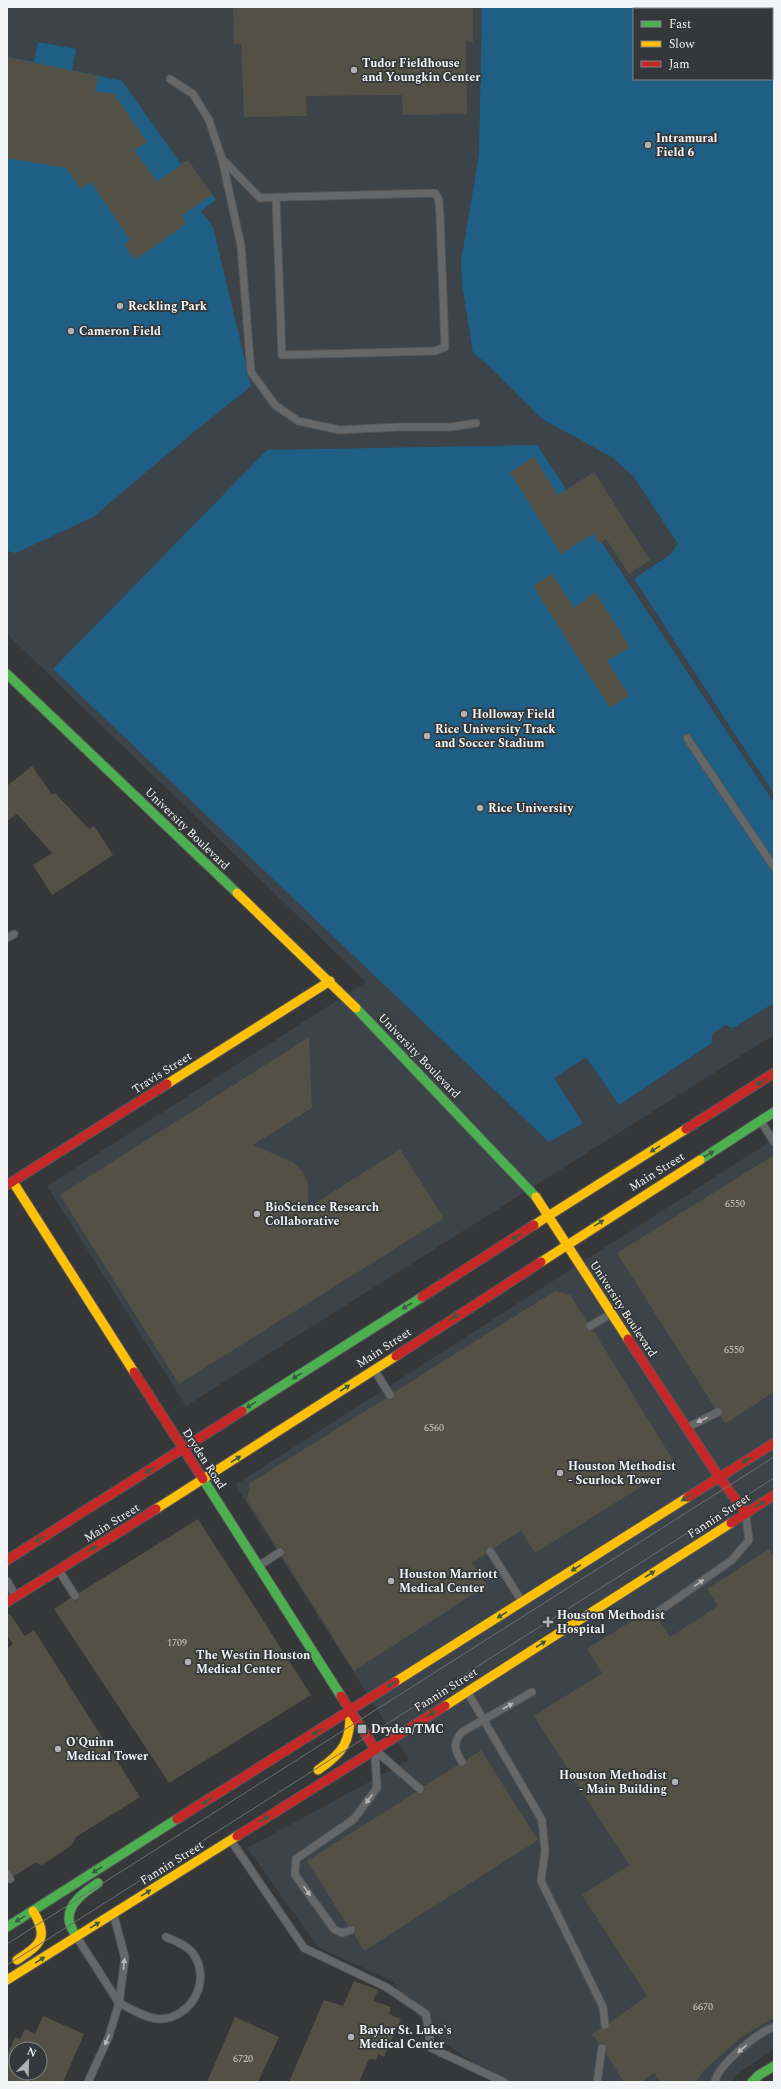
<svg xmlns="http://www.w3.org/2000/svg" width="781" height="2089" font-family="Spectral,serif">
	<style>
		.built { fill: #3c4349; fill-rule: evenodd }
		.grass { fill: #1f5f85; fill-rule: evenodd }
		.building { fill: #535146; fill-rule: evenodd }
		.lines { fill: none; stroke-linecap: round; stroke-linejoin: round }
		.lane-casing { stroke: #545658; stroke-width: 9 }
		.fast-casing { stroke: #545658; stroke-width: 11 }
		.slow-casing { stroke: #545658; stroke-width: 11 }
		.jam-casing { stroke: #545658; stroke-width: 11 }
		.lane { stroke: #666768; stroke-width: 7 }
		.fast { stroke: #4caf50; stroke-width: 9 }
		.slow { stroke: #ffc107; stroke-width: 9 }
		.jam { stroke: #c62828; stroke-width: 9 }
		.tram { stroke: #6d6e70; stroke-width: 1 }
		.oneway { fill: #3b5c41 }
		.oneway2 { fill: #b3b5b6 }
		.poi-dot { fill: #b0b2b4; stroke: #34383a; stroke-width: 1.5 }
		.labels { text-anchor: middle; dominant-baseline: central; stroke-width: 3.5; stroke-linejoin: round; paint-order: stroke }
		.number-label { font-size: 10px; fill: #cacbca }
		.poi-label { font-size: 12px; font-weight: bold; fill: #f2f4f6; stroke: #34383a; text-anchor: start }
		.street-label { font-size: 12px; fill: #f2f4f6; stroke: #34383a }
	</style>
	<rect width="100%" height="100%" fill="#353739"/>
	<g class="built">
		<path d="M7,7h767v1028l-588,371 -139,-220 319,-204 -359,-348zM634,9h138v70h-138z"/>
		<polygon points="774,1139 774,2049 736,2075 731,2082 500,2082 430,2032 393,1982 318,1947 247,1848 409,1760 235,1485"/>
	</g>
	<g class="grass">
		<path d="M482,7h292v787l-140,-215 37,-25 7,-10 -44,-67 -22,-20 -70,-38 -57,-57 -12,-9 -11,-69 -1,-23 18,-106zM634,9h138v70h-138z"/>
		<polygon points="38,42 76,49 72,70 122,81 181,164 187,161 216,200 201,211 213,227 251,386 189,436 93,517 16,553 7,551 7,57 34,62"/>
		<polygon points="537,445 774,803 774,1003 733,1028 725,1025 712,1034 712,1043 619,1105 586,1057 554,1078 583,1123 549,1142 53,669 267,450"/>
	</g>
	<g class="building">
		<polygon points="233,7 473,7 473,42 466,41 467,114 403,115 402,95 306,96 307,116 244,117 241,44 234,44"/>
		<polygon points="7,57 98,76 95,91 114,94 147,142 134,150 157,182 188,160 212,195 181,216 187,223 135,260 124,244 130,240 91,182 81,189 66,168 7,158"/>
		<polygon points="534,457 558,495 594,472 650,560 629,574 606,539 599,544 593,534 561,554 510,472"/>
		<polygon points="552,574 574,608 595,592 630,647 607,661 629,695 610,708 533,586"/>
		<polygon points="32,766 52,795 55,793 89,829 94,826 113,855 52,895 33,865 52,853 17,814 7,821 7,786"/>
		<polygon points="309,1037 312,1108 253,1145 293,1162 303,1172 308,1184 308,1208 400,1149 444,1218 179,1384 60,1195"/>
		<polygon points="774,1155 774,1392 725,1424 721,1416 722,1409 715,1408 617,1253"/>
		<polygon points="555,1291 570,1295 587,1322 586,1329 593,1330 676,1465 535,1553 521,1531 494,1548 488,1547 485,1549 486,1554 472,1563 487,1585 354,1671 282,1556 284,1550 282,1547 277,1548 247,1500 250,1483 386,1398 390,1400 393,1399 394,1392"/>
		<polygon points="198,1519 311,1695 169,1783 54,1609 71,1598 75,1601 78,1600 79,1593"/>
		<polygon points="769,1549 774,1557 774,2018 743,2036 704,2070 696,2082 661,2082 654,2073 642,2082 624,2082 606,2054 606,2046 603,2043 599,2044 592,2034 601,2028 608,2029 610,2022 647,1996 582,1895 629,1865 534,1716 602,1673 587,1649 652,1608 651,1617 653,1619 658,1618 670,1637 718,1606 707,1589"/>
		<polygon points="7,1614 10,1614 25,1636 34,1630 140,1797 76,1837 72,1845 42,1865 35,1863 14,1876 7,1869 7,1648 13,1644 7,1635"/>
		<polygon points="481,1750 538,1840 364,1951 354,1934 356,1928 352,1925 348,1926 307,1861 416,1792 422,1794 425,1790 424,1786 458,1765 465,1766 466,1760"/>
		<polygon points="354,1981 378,1990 373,2001 391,2007 389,2014 401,2019 384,2057 378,2054 376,2060 369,2059 359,2082 289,2082 324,2000 343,2006"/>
		<path d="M43,2016l41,18 -21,48h-56v-27l8,-18 5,2 5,-10 10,5zM16,2049h24v24h-24z"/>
		<polygon points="235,2017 279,2037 258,2082 207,2082"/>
	</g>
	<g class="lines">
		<g class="lane-casing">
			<g id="lane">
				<polyline points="170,79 193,94 209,120 222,159 241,246 251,372 275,405 298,421 339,430 398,427 452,427 476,423"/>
				<polyline points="222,159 260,198 284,197 435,193 439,200 440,217 445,347 435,351 282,355 276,198"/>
				<polyline points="687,738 774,867"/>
				<polyline points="7,938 14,934"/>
				<polyline points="762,1123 774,1142"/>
				<polyline points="590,1326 609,1315"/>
				<polyline points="375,1371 390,1395"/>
				<polyline points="688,1427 718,1412"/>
				<polyline points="490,1551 521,1600"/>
				<polyline points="260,1565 280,1552"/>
				<polyline points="60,1572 75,1596"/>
				<polyline points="7,1581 15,1595"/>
				<polyline points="655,1614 732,1560 749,1540 746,1516"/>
				<polyline points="468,1693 542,1820 545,1851 541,1881 603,2007 605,2025"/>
				<polyline points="376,1751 420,1789"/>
				<path d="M462,1762c-7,-11 -10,-19 0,-30l70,-40"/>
				<polyline points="232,1842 304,1948 386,1987 426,2014 431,2048 504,2082"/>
				<polyline points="7,1874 10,1879"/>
				<polyline points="351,1930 342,1933 334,1929 295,1875 296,1859 354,1819 377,1788 375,1754"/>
				<polyline points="78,1939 119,2003"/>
				<path d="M119,2003c12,6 26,15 40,16 33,0 54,-40 33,-67 -7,-8 -17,-11 -26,-15"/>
				<polyline points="88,2082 109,2036 119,2003 125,1958 114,1916"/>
				<polyline points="597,2082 602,2048"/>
				<path d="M715,2082c2,-16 43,-50 59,-55"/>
			</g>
		</g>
		<g class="fast-casing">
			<g id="fast">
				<polyline points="7,674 237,893"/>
				<polyline points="356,1008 536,1197"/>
				<polyline points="700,1160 774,1112"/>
				<polyline points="242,1411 422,1297"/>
				<polyline points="203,1479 341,1696"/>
				<polyline points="7,1927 177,1819"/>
				<path d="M77,1937c-3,-5 -8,-11 -8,-18 -1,-16 17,-28 29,-36"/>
				<polyline points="752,2082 759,2075 774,2066"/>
			</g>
		</g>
		<g class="slow-casing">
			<g id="slow">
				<polyline points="237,893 356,1008"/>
				<polyline points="167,1084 330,981"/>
				<polyline points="13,1182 134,1372"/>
				<polyline points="536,1197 628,1339"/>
				<polyline points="534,1225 686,1129"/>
				<polyline points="541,1262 700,1160"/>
				<polyline points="156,1509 396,1356"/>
				<polyline points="395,1682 688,1497"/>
				<polyline points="445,1706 731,1523"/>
				<path d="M318,1770c25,-17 33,-28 32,-59"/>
				<path d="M17,1960c24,-16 32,-22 16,-49"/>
				<polyline points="7,1980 237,1836"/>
			</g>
		</g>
		<g class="jam-casing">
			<g id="jam">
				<polyline points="686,1129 774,1073"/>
				<polyline points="7,1185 167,1084"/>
				<polyline points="422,1297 534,1225"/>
				<polyline points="628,1339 719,1477 746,1513"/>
				<polyline points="396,1356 541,1262"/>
				<polyline points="134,1372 203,1479"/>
				<polyline points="688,1497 774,1443"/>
				<polyline points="731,1523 774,1495"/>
				<polyline points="7,1560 242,1411"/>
				<polyline points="7,1602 156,1509"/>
				<polyline points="341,1696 375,1749"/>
				<polyline points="177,1819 395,1682"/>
				<polyline points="237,1836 445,1706"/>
			</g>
		</g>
		<use href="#lane" class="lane"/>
		<use href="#fast" class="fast"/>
		<use href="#slow" class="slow"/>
		<use href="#jam" class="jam"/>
		<g class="tram">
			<polyline points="7,1944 774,1457"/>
			<polyline points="7,1965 774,1478"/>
		</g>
	</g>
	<defs><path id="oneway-solid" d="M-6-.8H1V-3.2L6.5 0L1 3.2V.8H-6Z"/></defs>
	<g class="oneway">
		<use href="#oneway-solid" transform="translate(761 1082) rotate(148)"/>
		<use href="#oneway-solid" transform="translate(655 1149) rotate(148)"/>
		<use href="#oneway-solid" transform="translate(709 1154) rotate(-32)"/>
		<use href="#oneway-solid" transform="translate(599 1223) rotate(-32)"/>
		<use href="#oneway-solid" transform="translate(516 1237) rotate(148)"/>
		<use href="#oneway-solid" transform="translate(407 1306) rotate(148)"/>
		<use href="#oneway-solid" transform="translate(454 1317) rotate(-33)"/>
		<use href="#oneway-solid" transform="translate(297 1376) rotate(148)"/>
		<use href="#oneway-solid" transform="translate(345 1388) rotate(-33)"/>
		<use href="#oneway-solid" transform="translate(251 1405) rotate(147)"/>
		<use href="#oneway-solid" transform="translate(236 1459) rotate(-33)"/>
		<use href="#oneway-solid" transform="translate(747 1460) rotate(148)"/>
		<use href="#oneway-solid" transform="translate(150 1470) rotate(148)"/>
		<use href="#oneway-solid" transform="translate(686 1498) rotate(148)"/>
		<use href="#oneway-solid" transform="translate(760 1504) rotate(-33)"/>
		<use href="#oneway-solid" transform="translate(40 1539) rotate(148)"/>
		<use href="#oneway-solid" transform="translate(92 1549) rotate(-31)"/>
		<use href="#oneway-solid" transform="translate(576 1568) rotate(148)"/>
		<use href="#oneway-solid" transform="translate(650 1574) rotate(-33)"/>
		<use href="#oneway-solid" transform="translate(502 1615) rotate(148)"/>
		<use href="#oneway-solid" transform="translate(541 1644) rotate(-33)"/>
		<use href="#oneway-solid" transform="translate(392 1684) rotate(148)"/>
		<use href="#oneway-solid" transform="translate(431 1714) rotate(-32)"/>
		<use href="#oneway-solid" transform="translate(317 1732) rotate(148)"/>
		<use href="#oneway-solid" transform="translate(207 1801) rotate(148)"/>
		<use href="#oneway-solid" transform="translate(264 1819) rotate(-32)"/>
		<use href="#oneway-solid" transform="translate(97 1870) rotate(148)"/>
		<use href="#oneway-solid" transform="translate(146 1893) rotate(-32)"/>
		<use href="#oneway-solid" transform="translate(20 1919) rotate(148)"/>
		<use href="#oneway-solid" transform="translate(95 1925) rotate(-32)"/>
		<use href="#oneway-solid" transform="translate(40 1960) rotate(-32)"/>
	</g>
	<g class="oneway2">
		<use href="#oneway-solid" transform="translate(702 1420) rotate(155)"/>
		<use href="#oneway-solid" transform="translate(699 1583) rotate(-35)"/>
		<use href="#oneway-solid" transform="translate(508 1706) rotate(-30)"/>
		<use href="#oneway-solid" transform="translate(369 1799) rotate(127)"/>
		<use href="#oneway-solid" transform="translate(307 1891) rotate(54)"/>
		<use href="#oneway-solid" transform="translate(124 1964) rotate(-84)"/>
		<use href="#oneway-solid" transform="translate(107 2040) rotate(113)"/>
		<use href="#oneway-solid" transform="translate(742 2049) rotate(140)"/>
	</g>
	<g class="poi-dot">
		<circle cx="354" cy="70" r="4"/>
		<circle cx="648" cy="145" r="4"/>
		<circle cx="120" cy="306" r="4"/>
		<circle cx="71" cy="331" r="4"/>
		<circle cx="464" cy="714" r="4"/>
		<circle cx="427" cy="736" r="4"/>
		<circle cx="480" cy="808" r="4"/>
		<circle cx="257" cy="1214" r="4"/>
		<circle cx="560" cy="1473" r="4"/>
		<circle cx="391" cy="1581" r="4"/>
		<path d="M546 1616h4v4h4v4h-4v4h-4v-4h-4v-4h4z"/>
		<circle cx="188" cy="1662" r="4"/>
		<rect x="357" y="1724" width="10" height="10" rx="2"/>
		<circle cx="58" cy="1749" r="4"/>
		<circle cx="675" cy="1782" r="4"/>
		<circle cx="351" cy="2037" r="4"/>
	</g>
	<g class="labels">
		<g class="number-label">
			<text x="735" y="1204">6550</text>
			<text x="734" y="1350">6550</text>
			<text x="434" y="1428">6560</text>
			<text x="177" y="1643">1709</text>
			<text x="703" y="2007">6670</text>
			<text x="243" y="2059">6720</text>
		</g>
		<g class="poi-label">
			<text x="362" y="63">Tudor Fieldhouse<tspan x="362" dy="14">and Youngkin Center</tspan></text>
			<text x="656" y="138">Intramural<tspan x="656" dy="14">Field 6</tspan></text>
			<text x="128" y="306">Reckling Park</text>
			<text x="79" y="331">Cameron Field</text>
			<text x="472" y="714">Holloway Field</text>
			<text x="435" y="729">Rice University Track<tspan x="435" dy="14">and Soccer Stadium</tspan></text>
			<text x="488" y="808">Rice University</text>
			<text x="265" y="1207">BioScience Research<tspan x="265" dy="14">Collaborative</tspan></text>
			<text x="568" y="1466">Houston Methodist<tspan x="568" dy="14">- Scurlock Tower</tspan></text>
			<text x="399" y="1574">Houston Marriott<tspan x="399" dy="14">Medical Center</tspan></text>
			<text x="557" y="1615">Houston Methodist<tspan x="557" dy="14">Hospital</tspan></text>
			<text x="196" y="1655">The Westin Houston<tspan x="196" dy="14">Medical Center</tspan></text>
			<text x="371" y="1729">Dryden/TMC</text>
			<text x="66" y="1742">O'Quinn<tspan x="66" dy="14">Medical Tower</tspan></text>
			<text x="667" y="1775" text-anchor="end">Houston Methodist<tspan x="667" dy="14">- Main Building</tspan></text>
			<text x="359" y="2030">Baylor St. Luke's<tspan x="359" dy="14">Medical Center</tspan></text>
		</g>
		<g class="street-label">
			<text transform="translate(187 829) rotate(44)">University Boulevard</text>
			<text transform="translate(419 1056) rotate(46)">University Boulevard</text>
			<text transform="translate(162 1073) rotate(-32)">Travis Street</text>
			<text transform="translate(657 1172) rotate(-32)">Main Street</text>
			<text transform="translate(623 1309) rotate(57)">University Boulevard</text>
			<text transform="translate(384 1348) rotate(-33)">Main Street</text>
			<text transform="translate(204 1459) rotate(57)">Dryden Road</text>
			<text transform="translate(719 1516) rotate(-33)">Fannin Street</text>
			<text transform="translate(112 1523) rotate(-32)">Main Street</text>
			<text transform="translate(446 1690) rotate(-32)">Fannin Street</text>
			<text transform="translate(172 1863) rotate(-32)">Fannin Street</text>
		</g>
	</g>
	<rect width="781" height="2089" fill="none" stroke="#f2f4f6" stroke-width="16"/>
	<rect x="633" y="8" width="140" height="72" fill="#34383a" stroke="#808385"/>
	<rect x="641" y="21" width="20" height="6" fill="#4caf50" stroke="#808385"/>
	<text x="669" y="28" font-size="12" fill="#f2f4f6">Fast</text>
	<rect x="641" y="41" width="20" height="6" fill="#ffc107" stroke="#808385"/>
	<text x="669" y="48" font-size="12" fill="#f2f4f6">Slow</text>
	<rect x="641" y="61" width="20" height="6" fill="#c62828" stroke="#808385"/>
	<text x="669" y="68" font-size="12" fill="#f2f4f6">Jam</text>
	<g transform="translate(28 2061) rotate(23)"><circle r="19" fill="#34383a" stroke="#808385"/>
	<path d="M0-3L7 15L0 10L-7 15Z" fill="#b0b2b4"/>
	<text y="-6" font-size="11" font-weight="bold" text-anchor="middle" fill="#f2f4f6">N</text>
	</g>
</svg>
